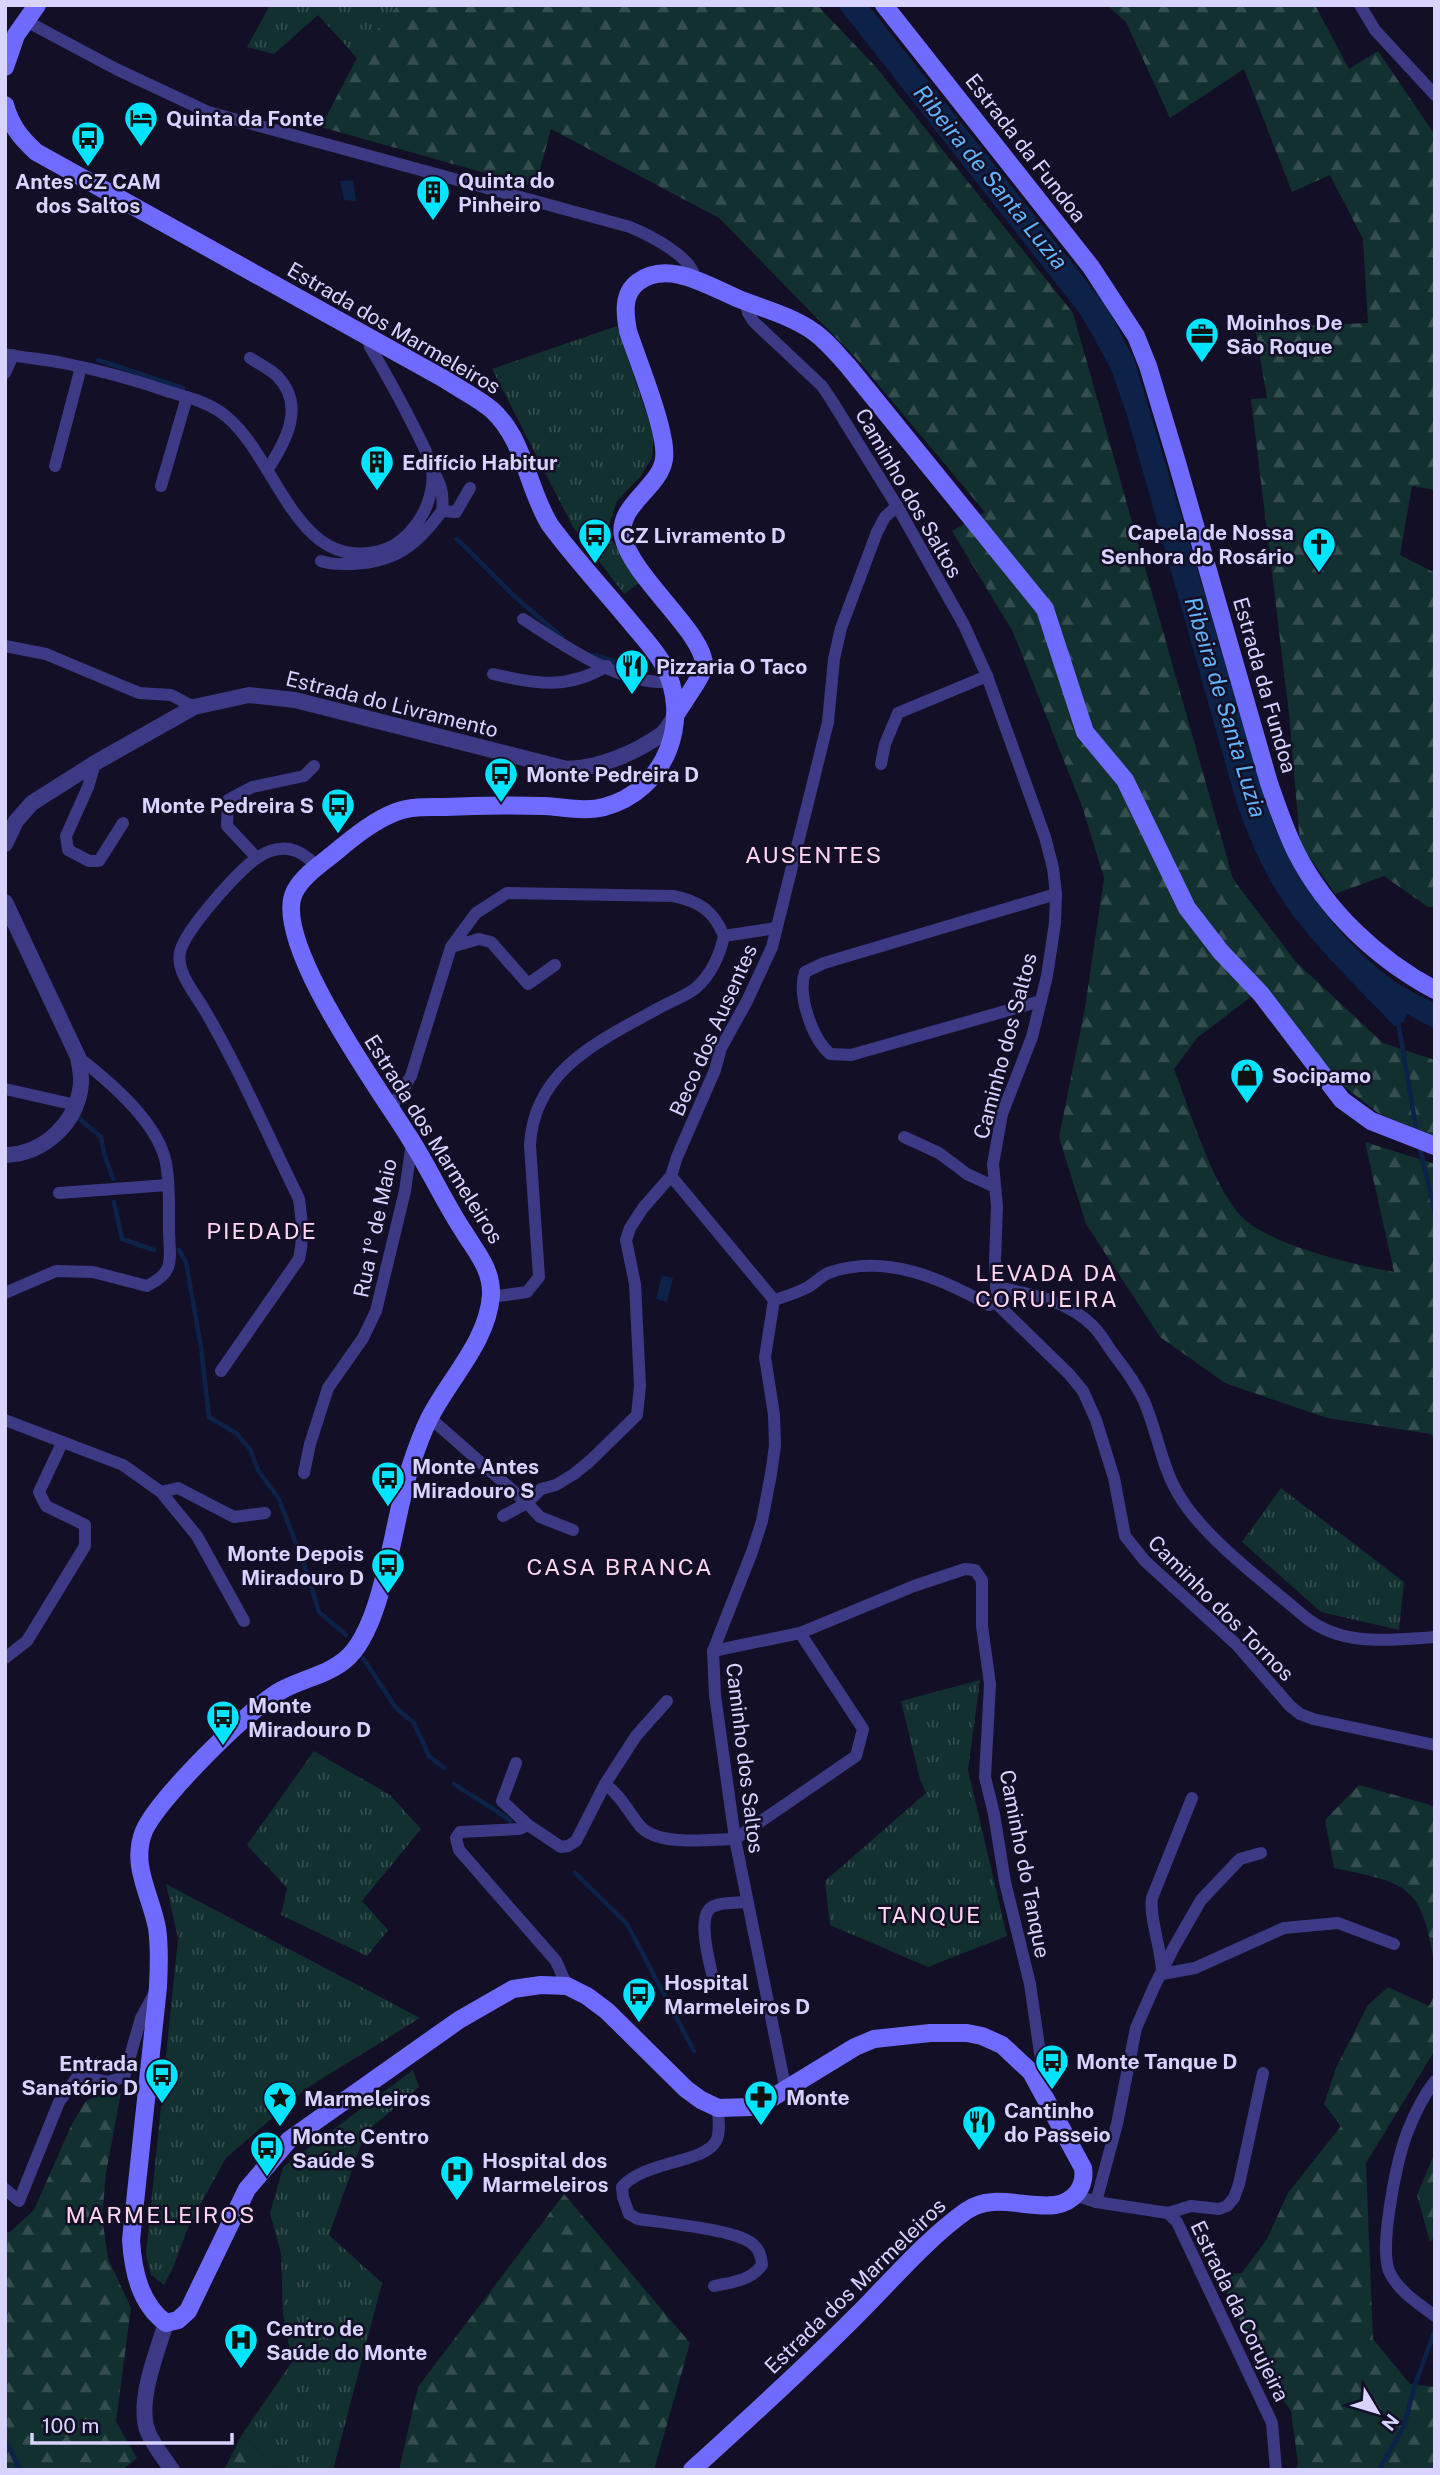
<svg xmlns="http://www.w3.org/2000/svg" width="1440" height="2475" font-family="'Public Sans',sans-serif">
	<style>
		.grass { fill: url(#grass-tufts) }
		.forest { fill: url(#forest-firs) }
		.water { fill: #0c2248 }
		.lines { fill: none; stroke-linecap: round; stroke-linejoin: round }
		.stream { stroke: #0c2248; stroke-width: 4.5 }
		.minor { stroke: #3d3a85; stroke-width: 12 }
		.tertiary { stroke: #3d3a85; stroke-width: 16 }
		.secondary { stroke: #6f6bff; stroke-width: 18 }
		.labels { text-anchor: middle; dominant-baseline: central; stroke-width: 5; stroke-linejoin: round; paint-order: stroke }
		.poi-label { font-size: 21px; font-weight: bold; fill: #d9d4ff; stroke: #130f26; text-anchor: start }
		.street-label { font-size: 21px; fill: #d9d4ff; stroke: #130f26 }
		.water-label { font-size: 23px; font-style: italic; fill: #62b6ff; stroke: #130f26 }
		.neighbourhood-label { font-size: 23px; letter-spacing: 2px; fill: #ffd6f0; stroke: #130f26 }
	</style>
	<defs>
		<pattern id="grass-tufts" width="24" height="20" patternUnits="userSpaceOnUse" patternTransform="scale(1.75)"><rect width="24" height="20" fill="#12302f"/><path d="M3 7l-1-3M5 7V3M7 7l1-3M15 17l-1-3M17 17v-4M19 17l1-3" fill="none" stroke="#344d4e"/></pattern>
		<pattern id="forest-firs" width="22" height="20" patternUnits="userSpaceOnUse" patternTransform="scale(1.75)"><rect width="22" height="20" fill="#12302f"/><path d="M5 1l3.5 6h-7zM16 11l3.5 6h-7z" fill="#344d4e"/></pattern>
	</defs>
	<rect width="100%" height="100%" fill="#130f26"/>
	<g class="grass">
		<polygon points="270,5 401,5 357,58 318,15 274,54 247,47"/>
		<polygon points="617,326 654,436 652,458 640,477 617,501 607,532 639,583 624,594 573,527 492,369"/>
		<polygon points="1281,1488 1404,1582 1399,1630 1321,1612 1242,1542"/>
		<polygon points="980,1680 968,1770 1007,1936 928,1967 830,1925 825,1881 926,1793 920,1779 901,1701"/>
		<polygon points="314,1751 390,1795 421,1829 362,1901 388,1930 367,1956 281,1915 287,1888 247,1845"/>
		<polygon points="166,1884 420,2018 307,2088 226,2158 189,2225 172,2270 164,2285 151,2275 146,2254 178,1938"/>
		<polygon points="413,2070 419,2087 365,2133 329,2235 382,2283 333,2470 283,2470 241,2436 292,2362 283,2314 281,2253 270,2213 283,2167"/>
	</g>
	<g class="forest">
		<path d="M398,5h419l59,62 197,246 160,566 63,83 87,81 52,17v77l-57,-24 -47,-37 -70,-87 -64,49 -23,31c16,41 37,113 66,146 26,29 115,50 154,57l-29,-130 70,22v275l-4,-5 -104,-16 -102,-35 -65,-46 -74,-113 -27,-87 26,-129 19,-130 -21,-69 -70,-177 -61,-101 33,-19 -130,-155 -136,-139 -168,-89 -16,58 -214,-60 41,-79z"/>
		<polygon points="1107,5 1315,5 1349,69 1378,51 1435,135 1435,490 1412,486 1400,555 1435,573 1435,907 1428,907 1384,876 1335,894 1300,843 1289,714 1251,399 1267,398 1255,328 1368,323 1363,239 1330,175 1292,192 1244,69 1170,118 1126,22"/>
		<path d="M1359,1785l68,19 8,4v158c-14,-81 -24,-82 -101,-98l-9,-48z"/>
		<polygon points="1388,1987 1429,2006 1435,1994 1435,2050 1366,2163 1373,2339 1410,2384 1435,2387 1435,2470 1296,2470 1298,2464 1291,2411 1268,2379 1218,2275 1242,2273 1267,2239 1288,2193 1341,2126 1324,2104 1336,2068 1368,2005"/>
		<polygon points="121,2093 106,2173 102,2217 108,2258 131,2308 116,2422 137,2458 122,2470 5,2470 5,2232 10,2232 34,2210 71,2126 85,2102 98,2095"/>
		<polygon points="1435,2152 1435,2236 1430,2242 1417,2195"/>
		<polygon points="564,2194 690,2343 654,2470 399,2470 418,2387"/>
		<polygon points="241,2436 283,2470 224,2470"/>
	</g>
	<g class="water">
		<path d="M837,5h31l239,302 27,52 141,469c26,59 68,117 122,155 11,8 25,13 38,20v26l-28,-15 -3,8 -10,4c-38,-41 -82,-81 -113,-128 -20,-31 -33,-63 -45,-97l-110,-389 -15,-43 -30,-54z"/>
		<polygon points="353,180 356,201 344,200 340,181"/>
		<polygon points="662,1275 673,1278 667,1302 656,1299"/>
	</g>
	<g class="lines">
		<g class="stream">
			<polyline points="98,360 183,388"/>
			<polyline points="457,539 514,596 562,637"/>
			<polyline points="593,655 614,661 626,670"/>
			<polyline points="1398,1021 1417,1133"/>
			<polyline points="75,1115 101,1137 104,1153 113,1179"/>
			<polyline points="1419,1145 1435,1212"/>
			<polyline points="114,1202 122,1239 154,1250"/>
			<polyline points="179,1250 186,1262 201,1347 209,1417 236,1433 250,1449 258,1470 279,1499 309,1578 319,1612 346,1635"/>
			<polyline points="363,1658 396,1708 414,1723 429,1756 444,1768"/>
			<path d="M454,1784c18,13 38,22 56,37"/>
			<polyline points="575,1873 627,1924 694,2051"/>
			<polyline points="1435,2204 1435,2226"/>
			<polyline points="5,2439 20,2470"/>
			<polyline points="1379,2470 1404,2426 1415,2385 1435,2330"/>
		</g>
		<g class="minor">
			<polyline points="1360,5 1375,30 1435,95"/>
			<path d="M26,21l90,48 92,43 422,115c19,8 66,31 65,54"/>
			<polyline points="746,302 748,313 754,322 822,386 832,401 897,506 964,625 987,676 1045,837 1053,868 1056,894 1055,923 1047,976 1032,1037 1002,1114 993,1164 997,1206 995,1260 997,1296 995,1302"/>
			<path d="M5,354c19,4 39,5 58,9 36,7 72,17 107,29 17,5 34,9 49,19 57,37 73,162 160,140 22,-5 40,-26 48,-46 4,-11 7,-23 5,-36 -2,-12 -9,-23 -14,-34 -15,-30 -31,-60 -48,-88l-3,-11"/>
			<path d="M250,358c9,6 20,11 27,18 29,29 9,66 -10,94"/>
			<polyline points="5,373 13,355"/>
			<polyline points="55,466 81,367"/>
			<path d="M432,469c9,15 12,24 10,42"/>
			<polyline points="161,486 187,397"/>
			<path d="M321,561c9,4 21,3 32,3 43,-2 64,-19 89,-53l14,1 14,-24"/>
			<path d="M523,619c42,27 96,66 147,63"/>
			<polyline points="5,646 46,654 139,693 171,695 194,707"/>
			<path d="M493,674c43,10 74,16 114,-8"/>
			<polyline points="95,763 88,787 66,836 68,850 89,861 99,861 123,823"/>
			<polyline points="881,764 885,744 898,713 987,676"/>
			<polyline points="257,858 227,826 228,800 252,787 304,776 314,766"/>
			<polyline points="724,936 776,928"/>
			<polyline points="451,947 479,939 491,942 528,984 555,965"/>
			<path d="M1041,1001l-190,54 -21,-1c-18,-16 -33,-59 -25,-82l19,-9 232,-69"/>
			<polyline points="5,1089 76,1105"/>
			<path d="M391,1108l20,-32 40,-129 25,-34 31,-20 166,3c26,5 41,15 51,40"/>
			<polyline points="904,1137 939,1153 967,1174 995,1187"/>
			<polyline points="671,1176 774,1300"/>
			<polyline points="59,1193 168,1185"/>
			<path d="M996,1287c35,7 71,13 97,39 9,9 15,21 22,30 11,14 22,30 29,45 14,32 18,70 38,99 26,41 85,84 123,117 37,30 85,23 130,20"/>
			<path d="M5,1293l51,-22 37,1 54,14c28,-14 23,-25 22,-54 0,-23 1,-47 -3,-69 -8,-41 -57,-82 -88,-106"/>
			<path d="M491,1297l36,-5 12,-15 -9,-132c4,-76 71,-105 129,-137 12,-7 28,-12 38,-21 14,-13 23,-33 27,-51"/>
			<polyline points="995,1302 1069,1374 1083,1391 1096,1420 1114,1478 1125,1536 1145,1561 1237,1645 1290,1706 1300,1714 1313,1719 1435,1745"/>
			<path d="M221,1371l78,-112c5,-21 3,-38 0,-60 -31,-63 -59,-129 -95,-190 -10,-17 -28,-37 -24,-57 5,-22 58,-81 77,-94 23,-16 43,-11 60,9"/>
			<polyline points="430,1418 527,1503 540,1517 573,1530"/>
			<polyline points="5,1420 123,1465 161,1492 197,1536 244,1621"/>
			<polyline points="304,1473 310,1444 328,1388 363,1338 376,1311 405,1191 412,1142"/>
			<polyline points="161,1492 178,1488 234,1517 265,1513"/>
			<polyline points="503,1516 527,1503 541,1489 556,1485 574,1474 590,1461 637,1415 640,1386 635,1284 626,1240 630,1228 643,1208 671,1176 677,1157 715,1070 721,1048 747,1001 772,947 828,722 834,659 841,628 877,532 885,517 897,506"/>
			<polyline points="713,1651 800,1633 914,1586 965,1569 975,1570 982,1580 982,1626 990,1684 985,1777 994,1814 1005,1882 1030,1984 1041,2060 1039,2086"/>
			<polyline points="5,1658 27,1641 85,1546 85,1525 46,1506 39,1492 62,1443"/>
			<path d="M516,1763l-14,38 26,24 33,22 7,-1 8,-5 29,-57c16,12 23,27 35,42 18,21 70,13 95,13"/>
			<polyline points="605,1784 636,1736 667,1701"/>
			<polyline points="528,1825 519,1829 460,1832 456,1838 459,1850 556,1961 567,1986"/>
			<polyline points="735,1839 856,1756 863,1729 800,1633"/>
			<path d="M1162,1970c-1,-21 -13,-54 -10,-72l40,-100"/>
			<polyline points="1162,1974 1195,1968 1284,1928 1338,1923 1394,1944"/>
			<path d="M714,1983c-3,-16 -20,-70 0,-77 9,-4 23,-3 33,-4"/>
			<path d="M1435,2081c-12,15 -21,34 -28,52 -10,27 -28,112 -18,138 8,19 30,33 46,45"/>
			<path d="M786,2091l-51,-252 -20,-144 -2,-44 39,-99 10,-31 9,-47 4,-28 -1,-31 -9,-58 9,-57c10,-3 20,-6 30,-11 10,-4 17,-14 27,-17 55,-18 110,6 158,33l6,-3"/>
			<polyline points="5,2189 19,2201 59,2102 78,2076 108,2082 124,2077 141,2018 154,1994"/>
			<polyline points="1075,2195 1096,2202 1168,2213 1191,2206 1219,2209 1227,2206 1234,2198 1239,2184 1263,2073"/>
			<polyline points="1096,2202 1117,2124 1136,2028 1154,1987 1174,1947 1201,1900 1240,1859 1261,1853"/>
			<polyline points="1168,2213 1177,2222 1272,2423 1276,2470"/>
			<path d="M714,2286c19,-4 36,-5 48,-21 -1,-10 -3,-17 -12,-23 -20,-13 -86,-19 -112,-23l-9,-5 -6,-17 -1,-10c22,-26 83,-24 94,-46 5,-9 2,-23 2,-33"/>
		</g>
		<g class="tertiary">
			<path d="M5,844l11,-23 16,-18 63,-40 99,-56 55,-12 46,5 272,69c33,-1 68,-16 95,-35 5,-4 9,-12 13,-18"/>
			<path d="M5,902l73,155c1,8 4,18 3,27 -4,39 -37,70 -76,71"/>
			<path d="M166,2323c-9,29 -30,80 -18,109 5,13 16,26 24,38"/>
		</g>
		<g class="secondary">
			<path d="M884,5l207,262 45,69 12,30 28,93 93,324c8,23 16,47 27,69 30,59 81,107 139,138"/>
			<polyline points="5,67 16,35 37,5"/>
			<path d="M5,105c6,21 15,32 31,47l410,228c15,10 32,18 46,30 33,30 35,78 58,115 26,35 55,66 83,100 10,12 22,25 30,39 30,55 3,127 -59,143 -18,5 -40,0 -59,-1 -34,-1 -66,-1 -100,1 -16,0 -33,-1 -49,5 -21,8 -40,23 -58,38 -14,12 -34,24 -43,41 -26,48 87,202 114,246 20,31 35,65 55,95 12,20 28,37 27,63 -3,46 -42,84 -62,124 -7,14 -13,31 -18,46 -18,51 -26,162 -66,195 -18,15 -43,19 -63,30 -32,17 -124,109 -138,141 -14,34 7,64 13,97 3,19 2,39 1,59l-27,253c2,31 9,64 35,83l12,-3 10,-9 59,-122 42,-49 170,-120 54,-31 28,-4 26,1 20,10 20,15 79,78 15,11 17,8 33,-1 14,-5 90,-55 19,-8 56,-6h37l15,3 20,9 29,27 52,96c3,19 -9,34 -28,37 -28,4 -62,-13 -89,6 -42,30 -78,74 -115,110 -51,51 -105,100 -159,149"/>
			<path d="M675,716c7,-13 27,-38 29,-50 2,-32 -74,-90 -81,-130 -6,-31 37,-48 41,-77 4,-26 -27,-100 -36,-128 -3,-17 -6,-37 10,-49 30,-23 72,5 101,17 25,10 53,17 75,33 13,9 23,22 34,34l197,243 40,123 40,48 62,128 34,44 40,42 81,106 29,21 64,25"/>
		</g>
	</g>
	<defs>
		<g id="hotel-pin" transform="scale(1.75)"><path d="M0 17L-7.5 6A9.5 9.5 0 1 1 7.5 6Z" fill="#00e5ff" stroke="#130f26"/><path d="M-6-4.5h1.5V1H6V5H4.5V3h-9V5H-6ZM-4 0a1.8 1.8 0 1 1 3.6 0ZM.5 0V-2.5h3Q6-2.5 6 0Z" fill="#111"/></g>
		<g id="bus-pin" transform="scale(1.75)"><path d="M0 17L-7.5 6A9.5 9.5 0 1 1 7.5 6Z" fill="#00e5ff" stroke="#130f26"/><path d="M-5-6H5V4H4V6H2V4H-2V6H-4V4H-5ZM-3.5-4V0h7V-4ZM-3.5 1.2v1.5H-2V1.2ZM2 1.2v1.5H3.5V1.2Z" fill="#111"/></g>
		<g id="building-pin" transform="scale(1.75)"><path d="M0 17L-7.5 6A9.5 9.5 0 1 1 7.5 6Z" fill="#00e5ff" stroke="#130f26"/><path d="M-4-6H4V6H1V3H-1V6H-4ZM-2.5-4.3h1.7v1.8h-1.7ZM.8-4.3h1.7v1.8H.8ZM-2.5-1h1.7V.8h-1.7ZM.8-1h1.7V.8H.8Z" fill="#111"/></g>
		<g id="office-pin" transform="scale(1.75)"><path d="M0 17L-7.5 6A9.5 9.5 0 1 1 7.5 6Z" fill="#00e5ff" stroke="#130f26"/><path d="M-6-3h4V-5.5h4V-3h4V5H-6ZM-1-4.5V-3h2v-1.5ZM-6 0V1H6V0Z" fill="#111"/></g>
		<g id="church-pin" transform="scale(1.75)"><path d="M0 17L-7.5 6A9.5 9.5 0 1 1 7.5 6Z" fill="#00e5ff" stroke="#130f26"/><path d="M-1.2-6h2.4v3.5h3.3v2.4h-3.3V6h-2.4V-.1h-3.3v-2.4h3.3Z" fill="#111"/></g>
		<g id="restaurant-pin" transform="scale(1.75)"><path d="M0 17L-7.5 6A9.5 9.5 0 1 1 7.5 6Z" fill="#00e5ff" stroke="#130f26"/><path d="M-5-6h1v4h1v-4h1v4h1v-4h1v5L-1.5 .5V6h-2V.5L-5-1ZM5-6V6H3V1.5H1.5Q1.5-4 5-6Z" fill="#111"/></g>
		<g id="shop-pin" transform="scale(1.75)"><path d="M0 17L-7.5 6A9.5 9.5 0 1 1 7.5 6Z" fill="#00e5ff" stroke="#130f26"/><path d="M-5-2.5h2.3a2.7 3.5 0 0 1 5.4 0H5L5.5 6h-11ZM-1.5-2.5h3a1.5 2.3 0 0 0-3 0Z" fill="#111"/></g>
		<g id="pharmacy-pin" transform="scale(1.75)"><path d="M0 17L-7.5 6A9.5 9.5 0 1 1 7.5 6Z" fill="#00e5ff" stroke="#130f26"/><path d="M-2-6h4v4h4v4h-4v4h-4v-4h-4v-4h4Z" fill="#111"/></g>
		<g id="sight-pin" transform="scale(1.75)"><path d="M0 17L-7.5 6A9.5 9.5 0 1 1 7.5 6Z" fill="#00e5ff" stroke="#130f26"/><path d="M0-6L1.8-2.2L6-1.7L2.9 1.2L3.7 5.4L0 3.3L-3.7 5.4L-2.9 1.2L-6-1.7L-1.8-2.2Z" fill="#111"/></g>
		<g id="hospital-pin" transform="scale(1.75)"><path d="M0 17L-7.5 6A9.5 9.5 0 1 1 7.5 6Z" fill="#00e5ff" stroke="#130f26"/><path d="M-5-5h3v3.5h4V-5h3V5h-3V1.5h-4V5h-3Z" fill="#111"/></g>
	</defs>
	<g fill-rule="evenodd">
		<use href="#hotel-pin" x="141" y="118"/>
		<use href="#bus-pin" x="88" y="138"/>
		<use href="#building-pin" x="433" y="192"/>
		<use href="#office-pin" x="1202" y="334"/>
		<use href="#building-pin" x="377" y="462"/>
		<use href="#bus-pin" x="595" y="535"/>
		<use href="#church-pin" x="1319" y="544"/>
		<use href="#restaurant-pin" x="632" y="666"/>
		<use href="#bus-pin" x="501" y="774"/>
		<use href="#bus-pin" x="338" y="805"/>
		<use href="#shop-pin" x="1247" y="1075"/>
		<use href="#bus-pin" x="388" y="1478"/>
		<use href="#bus-pin" x="388" y="1565"/>
		<use href="#bus-pin" x="223" y="1717"/>
		<use href="#bus-pin" x="639" y="1994"/>
		<use href="#bus-pin" x="1052" y="2061"/>
		<use href="#bus-pin" x="162" y="2075"/>
		<use href="#pharmacy-pin" x="761" y="2097"/>
		<use href="#sight-pin" x="280" y="2098"/>
		<use href="#restaurant-pin" x="979" y="2122"/>
		<use href="#bus-pin" x="267" y="2148"/>
		<use href="#hospital-pin" x="457" y="2172"/>
		<use href="#hospital-pin" x="241" y="2340"/>
	</g>
	<g class="labels">
		<g class="poi-label">
			<text x="166" y="118">Quinta da Fonte</text>
			<text x="458" y="180">Quinta do<tspan x="458" dy="24">Pinheiro</tspan></text>
			<text x="88" y="181" text-anchor="middle">Antes CZ CAM<tspan x="88" dy="24">dos Saltos</tspan></text>
			<text x="1226" y="322">Moinhos De<tspan x="1226" dy="24">São Roque</tspan></text>
			<text x="402" y="462">Edifício Habitur</text>
			<text x="1294" y="532" text-anchor="end">Capela de Nossa<tspan x="1294" dy="24">Senhora do Rosário</tspan></text>
			<text x="620" y="535">CZ Livramento D</text>
			<text x="656" y="666">Pizzaria O Taco</text>
			<text x="526" y="774">Monte Pedreira D</text>
			<text x="314" y="805" text-anchor="end">Monte Pedreira S</text>
			<text x="1272" y="1075">Socipamo</text>
			<text x="412" y="1466">Monte Antes<tspan x="412" dy="24">Miradouro S</tspan></text>
			<text x="364" y="1553" text-anchor="end">Monte Depois<tspan x="364" dy="24">Miradouro D</tspan></text>
			<text x="248" y="1705">Monte<tspan x="248" dy="24">Miradouro D</tspan></text>
			<text x="664" y="1982">Hospital<tspan x="664" dy="24">Marmeleiros D</tspan></text>
			<text x="1076" y="2061">Monte Tanque D</text>
			<text x="138" y="2063" text-anchor="end">Entrada<tspan x="138" dy="24">Sanatório D</tspan></text>
			<text x="786" y="2097">Monte</text>
			<text x="304" y="2098">Marmeleiros</text>
			<text x="1004" y="2110">Cantinho<tspan x="1004" dy="24">do Passeio</tspan></text>
			<text x="292" y="2136">Monte Centro<tspan x="292" dy="24">Saúde S</tspan></text>
			<text x="482" y="2160">Hospital dos<tspan x="482" dy="24">Marmeleiros</tspan></text>
			<text x="266" y="2328">Centro de<tspan x="266" dy="24">Saúde do Monte</tspan></text>
		</g>
		<g class="street-label">
			<text transform="translate(1026 148) rotate(52)">Estrada da Fundoa</text>
			<text transform="translate(394 328) rotate(30)">Estrada dos Marmeleiros</text>
			<text transform="translate(909 493) rotate(60)">Caminho dos Saltos</text>
			<text transform="translate(1265 685) rotate(74)">Estrada da Fundoa</text>
			<text transform="translate(392 704) rotate(14)">Estrada do Livramento</text>
			<text transform="translate(713 1030) rotate(-66)">Beco dos Ausentes</text>
			<text transform="translate(1005 1046) rotate(-75)">Caminho dos Saltos</text>
			<text transform="translate(434 1139) rotate(58)">Estrada dos Marmeleiros</text>
			<text transform="translate(375 1228) rotate(-78)">Rua 1º de Maio</text>
			<text transform="translate(1221 1608) rotate(45)">Caminho dos Tornos</text>
			<text transform="translate(745 1758) rotate(83)">Caminho dos Saltos</text>
			<text transform="translate(1025 1864) rotate(79)">Caminho do Tanque</text>
			<text transform="translate(855 2286) rotate(-44)">Estrada dos Marmeleiros</text>
			<text transform="translate(1240 2311) rotate(64)">Estrada da Corujeira</text>
		</g>
		<g class="water-label">
			<text transform="translate(991 177) rotate(51)">Ribeira de Santa Luzia</text>
			<text transform="translate(1226 707) rotate(73)">Ribeira de Santa Luzia</text>
		</g>
		<g class="neighbourhood-label">
			<text x="814" y="854">AUSENTES</text>
			<text x="262" y="1230">PIEDADE</text>
			<text x="1047" y="1272">LEVADA DA<tspan x="1047" dy="26">CORUJEIRA</tspan></text>
			<text x="620" y="1566">CASA BRANCA</text>
			<text x="930" y="1914">TANQUE</text>
			<text x="161" y="2214">MARMELEIROS</text>
		</g>
	</g>
	<rect width="1440" height="2475" fill="none" stroke="#d9d4ff" stroke-width="14"/>
	<g transform="translate(1377 2412) rotate(128)" stroke="#130f26" stroke-width="5" paint-order="stroke">
	<path d="M0-5L12 26L0 18L-12 26Z" fill="#d9d4ff"/>
	<text y="-10" font-size="19" font-weight="bold" text-anchor="middle" fill="#d9d4ff">N</text>
	</g>
	<path d="M32 2433v10h200v-10" fill="none" stroke="#d9d4ff" stroke-width="3.5"/>
	<text x="42" y="2433" font-size="21" fill="#d9d4ff" stroke="#130f26" stroke-width="5" paint-order="stroke">100 m</text>
</svg>
